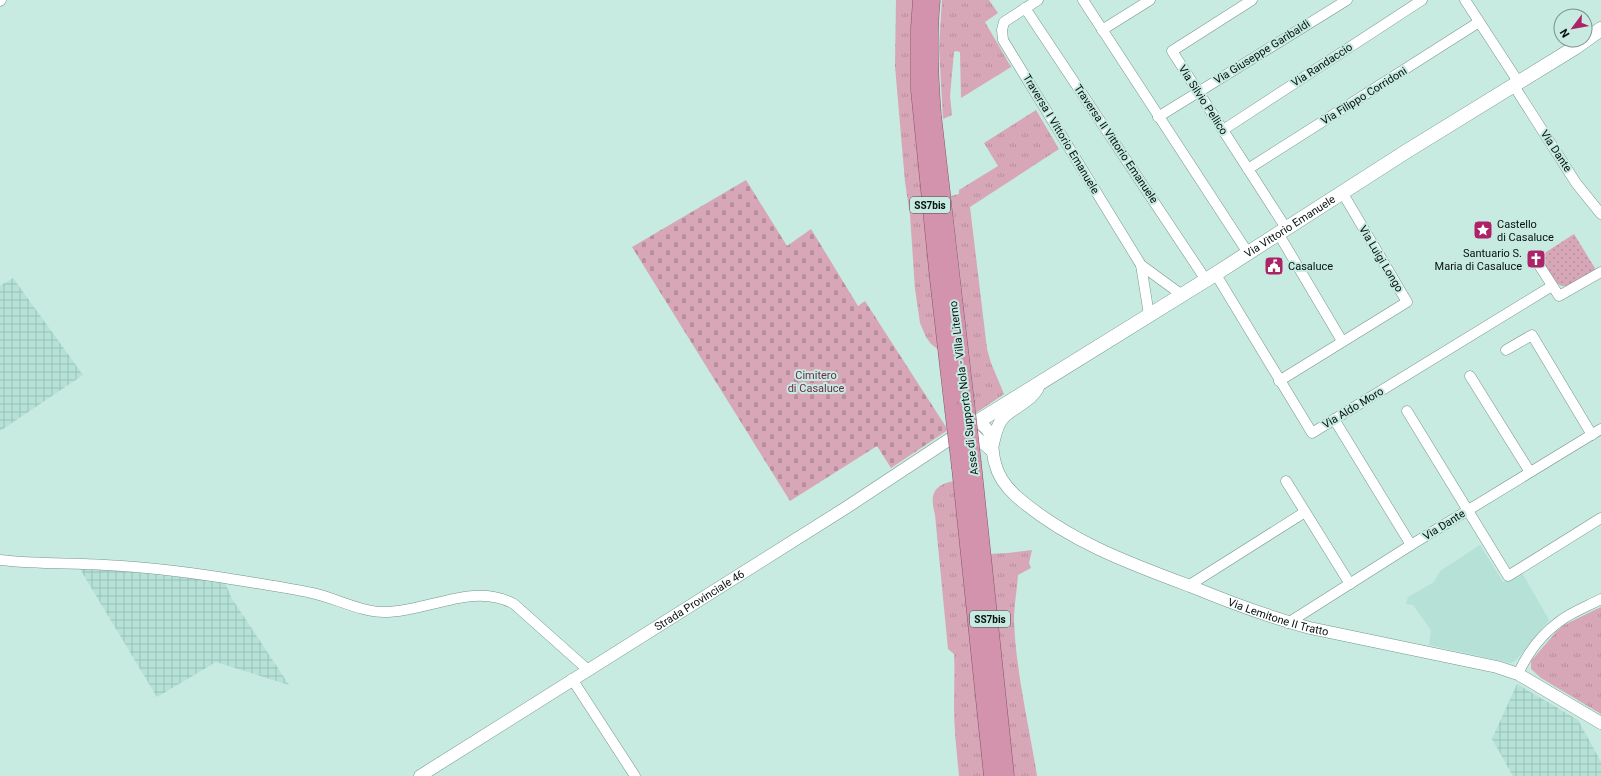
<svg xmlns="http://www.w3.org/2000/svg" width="1601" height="776" font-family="Roboto,sans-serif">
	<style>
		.built { fill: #b5e1d6 }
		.industrial { fill: url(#industrial-grid) }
		.grass { fill: url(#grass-tufts) }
		.cemetery { fill: url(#cemetery-stones) }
		.garden { fill: url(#garden-dots) }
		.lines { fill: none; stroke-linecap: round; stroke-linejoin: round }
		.minor-casing { stroke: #75968d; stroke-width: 11 }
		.tertiary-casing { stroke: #75968d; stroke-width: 13 }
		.secondary-casing { stroke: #75968d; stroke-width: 15 }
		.trunk-casing { stroke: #855468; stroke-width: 17 }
		.minor { stroke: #fff; stroke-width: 10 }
		.tertiary { stroke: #fff; stroke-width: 12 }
		.secondary { stroke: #fff; stroke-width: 14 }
		.trunk { stroke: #d493ac; stroke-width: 16 }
		.trunk-bridge-casing { stroke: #855468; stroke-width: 17; stroke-linecap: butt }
		.trunk-bridge { stroke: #d493ac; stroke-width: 16 }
		.labels { text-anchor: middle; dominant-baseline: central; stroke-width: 4; stroke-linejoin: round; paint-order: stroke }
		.shield { fill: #c7eae1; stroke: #3f524d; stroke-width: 1 }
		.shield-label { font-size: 10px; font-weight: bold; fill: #05110e }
		.street-label { font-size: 11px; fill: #05110e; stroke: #c7eae1 }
		.poi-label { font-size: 11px; fill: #05110e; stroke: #c7eae1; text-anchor: start }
		.park-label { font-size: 11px; fill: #6f2c49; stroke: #c7eae1 }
	</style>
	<defs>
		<pattern id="industrial-grid" width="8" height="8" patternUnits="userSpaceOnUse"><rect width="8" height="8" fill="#b5e1d6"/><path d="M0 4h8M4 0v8" fill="none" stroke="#9ac0b6"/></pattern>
		<pattern id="grass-tufts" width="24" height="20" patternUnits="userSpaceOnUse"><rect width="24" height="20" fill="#d7a6b7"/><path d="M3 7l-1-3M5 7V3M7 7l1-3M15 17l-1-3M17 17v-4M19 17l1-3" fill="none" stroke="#b78e9c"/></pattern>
		<pattern id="cemetery-stones" width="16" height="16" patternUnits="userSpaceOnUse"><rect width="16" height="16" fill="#d7a6b7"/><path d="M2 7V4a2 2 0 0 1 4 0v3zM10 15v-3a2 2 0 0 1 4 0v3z" fill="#b78e9c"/></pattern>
		<pattern id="garden-dots" width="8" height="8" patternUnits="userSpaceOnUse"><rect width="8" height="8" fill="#d7a6b7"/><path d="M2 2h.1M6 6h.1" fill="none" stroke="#b78e9c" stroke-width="1.8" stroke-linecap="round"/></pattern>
	</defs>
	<rect width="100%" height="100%" fill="#c7eae1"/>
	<polygon class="built" points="1480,545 1503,582 1521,571 1549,620 1516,660 1511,663 1429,645 1431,630 1413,605 1406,604 1408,597 1434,582 1440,571"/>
	<g class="industrial">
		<polygon points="13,278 83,375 0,431 0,286"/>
		<polygon points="80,569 122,571 225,582 231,597 289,685 216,662 157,697"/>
		<polygon points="1517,684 1578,720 1601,762 1601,776 1513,776 1492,739"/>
	</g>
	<g class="grass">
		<polygon points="896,0 914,0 940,351 931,344 926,337 920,323 915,289 910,215 905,182 895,66"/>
		<polygon points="942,0 989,0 998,13 985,22 1011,67 961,98 960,52 956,51 954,52 950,96 952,115 943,119 939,47"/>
		<polygon points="1036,110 1059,149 970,207 987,349 991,363 1004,394 976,413 951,196 959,194 959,190 998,166 984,143"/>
		<path d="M953,481l32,295h-26c-2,-23 -5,-46 -5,-69 0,-18 1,-35 0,-53l-6,-5 -13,-134c-5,-20 -3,-29 18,-34z"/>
		<path d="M1032,550l-3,13 2,5 -13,7c-1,15 -4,31 -4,46 2,52 15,104 23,155h-24l-24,-222 19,-1z"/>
		<polygon points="1601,607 1601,714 1541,678 1531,669 1531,661 1556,632 1564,625"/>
	</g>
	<polygon class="cemetery" points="746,180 787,246 811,229 858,306 865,301 948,430 891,468 877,446 790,501 632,247"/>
	<path class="garden" d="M1574,234l22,36c-38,22 -34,25 -56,-14z"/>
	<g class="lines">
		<g class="minor-casing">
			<g id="minor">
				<polyline points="1038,0 1004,22 1002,30 1003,40 1141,265 1182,295"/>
				<polyline points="1083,0 1248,253"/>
				<polyline points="1252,0 1172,51 1286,228"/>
				<polyline points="1465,0 1519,83"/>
				<polyline points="0,1 1,0"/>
				<polyline points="1025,8 1206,280"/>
				<polyline points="1102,30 1150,0"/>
				<polyline points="1514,86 1576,183 1601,214"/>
				<polyline points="1158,117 1347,0"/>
				<polyline points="1223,130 1422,0"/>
				<polyline points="1248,169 1479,22"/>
				<polyline points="1278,233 1342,341"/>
				<polyline points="1141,265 1149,315"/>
				<polyline points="1539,265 1559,296 1601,272"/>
				<polyline points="1215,273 1312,433 1552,286"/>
				<polyline points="1506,350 1532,335 1592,435"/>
				<polyline points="1470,376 1530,472"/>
				<polyline points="1279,381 1407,302 1342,192"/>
				<polyline points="1407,411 1508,576 1601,518"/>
				<polyline points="1334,419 1411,545"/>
				<polyline points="1286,481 1350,584"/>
				<path d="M0,560c35,4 70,3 105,5 40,2 81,7 120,13 29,5 58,9 87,15 24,5 50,20 75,19 42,-1 87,-30 127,-8l73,65"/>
				<polyline points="1188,586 1305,512"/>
				<polyline points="1288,623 1411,545 1601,429"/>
				<path d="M1518,674c9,-20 24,-40 42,-53 12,-9 28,-15 41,-22"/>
				<polyline points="572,679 635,776"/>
			</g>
		</g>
		<g class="tertiary-casing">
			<g id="tertiary">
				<path id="s1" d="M977,422c19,8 13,24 18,41 3,13 11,24 21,33 50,44 112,67 174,90 39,16 78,31 120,42l187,39 21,7 83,49"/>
				<polyline points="963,437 975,436 992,451"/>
				<path d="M993,444c2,-9 4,-20 11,-27 10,-10 30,-17 35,-32"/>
				<path id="s2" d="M420,776l424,-267 118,-78"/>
			</g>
		</g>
		<g class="secondary-casing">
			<g id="secondary">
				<path id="s3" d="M977,422l229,-142 201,-129 169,-104 25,-18"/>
			</g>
		</g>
		<g class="trunk-casing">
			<g id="trunk">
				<polyline points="921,0 919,28 919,90 938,279 953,410"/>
				<path d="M932,0c-4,39 -2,77 1,115l33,286"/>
				<polyline points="973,463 1006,776"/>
				<polyline points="960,468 992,776"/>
			</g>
		</g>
		<use href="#minor" class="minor"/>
		<use href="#tertiary" class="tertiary"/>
		<use href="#secondary" class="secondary"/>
		<use href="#trunk" class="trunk"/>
		<g class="trunk-bridge-casing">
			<g id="trunk-bridge">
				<polyline points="966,401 973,463"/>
				<polyline points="953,410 960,468"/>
			</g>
		</g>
		<use href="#trunk-bridge" class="trunk-bridge"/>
	</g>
	<defs>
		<g id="sight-square" transform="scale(1)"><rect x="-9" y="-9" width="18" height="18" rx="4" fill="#ac2367" stroke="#c7eae1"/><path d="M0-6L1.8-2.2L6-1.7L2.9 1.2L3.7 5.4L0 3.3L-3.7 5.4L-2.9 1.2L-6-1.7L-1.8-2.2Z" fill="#fff"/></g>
		<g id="church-square" transform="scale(1)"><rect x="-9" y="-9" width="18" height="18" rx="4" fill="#ac2367" stroke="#c7eae1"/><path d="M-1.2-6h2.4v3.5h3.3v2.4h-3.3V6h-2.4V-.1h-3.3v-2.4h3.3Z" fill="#fff"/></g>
		<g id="civic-square" transform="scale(1)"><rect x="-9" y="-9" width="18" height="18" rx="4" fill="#ac2367" stroke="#c7eae1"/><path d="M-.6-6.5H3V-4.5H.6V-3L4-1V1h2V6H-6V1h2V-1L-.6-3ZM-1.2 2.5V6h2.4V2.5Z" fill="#fff"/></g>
	</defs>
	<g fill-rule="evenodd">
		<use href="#sight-square" x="1483" y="230"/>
		<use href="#church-square" x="1536" y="259"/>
		<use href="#civic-square" x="1274" y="266"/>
	</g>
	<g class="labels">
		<g class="shield">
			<rect x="910" y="197" width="40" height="16" rx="3"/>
			<rect x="970" y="611" width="40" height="16" rx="3"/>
		</g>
		<g class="shield-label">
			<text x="930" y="205">SS7bis</text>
			<text x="990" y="619">SS7bis</text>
		</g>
		<g class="street-label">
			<text transform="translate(1262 52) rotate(-32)">Via Giuseppe Garibaldi</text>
			<text transform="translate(1322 65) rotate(-33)">Via Randaccio</text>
			<text transform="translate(1364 96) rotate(-32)">Via Filippo Corridoni</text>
			<text transform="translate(1203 100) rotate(57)">Via Silvio Pellico</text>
			<text transform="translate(1061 134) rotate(59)">Traversa I Vittorio Emanuele</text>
			<text transform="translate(1116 144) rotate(56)">Traversa II Vittorio Emanuele</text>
			<text transform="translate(1556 151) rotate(57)">Via Dante</text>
			<text stroke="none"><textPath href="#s3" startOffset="369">Via Vittorio Emanuele</textPath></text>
			<text transform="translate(1381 259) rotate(59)">Via Luigi Longo</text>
			<text transform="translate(964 388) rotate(-97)">Asse di Supporto Nola - Villa Literno</text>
			<text transform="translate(1353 408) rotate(-31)">Via Aldo Moro</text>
			<text transform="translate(1444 525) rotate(-32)">Via Dante</text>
			<text stroke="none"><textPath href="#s2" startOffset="330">Strada Provinciale 46</textPath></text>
			<text stroke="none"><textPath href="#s1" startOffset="378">Via Lemitone II Tratto</textPath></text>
		</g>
		<g class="poi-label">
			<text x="1497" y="224">Castello<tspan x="1497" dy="13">di Casaluce</tspan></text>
			<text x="1522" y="253" text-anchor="end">Santuario S.<tspan x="1522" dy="13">Maria di Casaluce</tspan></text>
			<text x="1288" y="266">Casaluce</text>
		</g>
		<g class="park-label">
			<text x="816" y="375">Cimitero<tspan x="816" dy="13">di Casaluce</tspan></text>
		</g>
	</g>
	<g transform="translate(1573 28) rotate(238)"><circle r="19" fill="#c7eae1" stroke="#79938d"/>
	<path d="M0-3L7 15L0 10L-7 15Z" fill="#ac2367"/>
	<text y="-6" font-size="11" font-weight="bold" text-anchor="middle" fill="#05110e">N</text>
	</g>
</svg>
